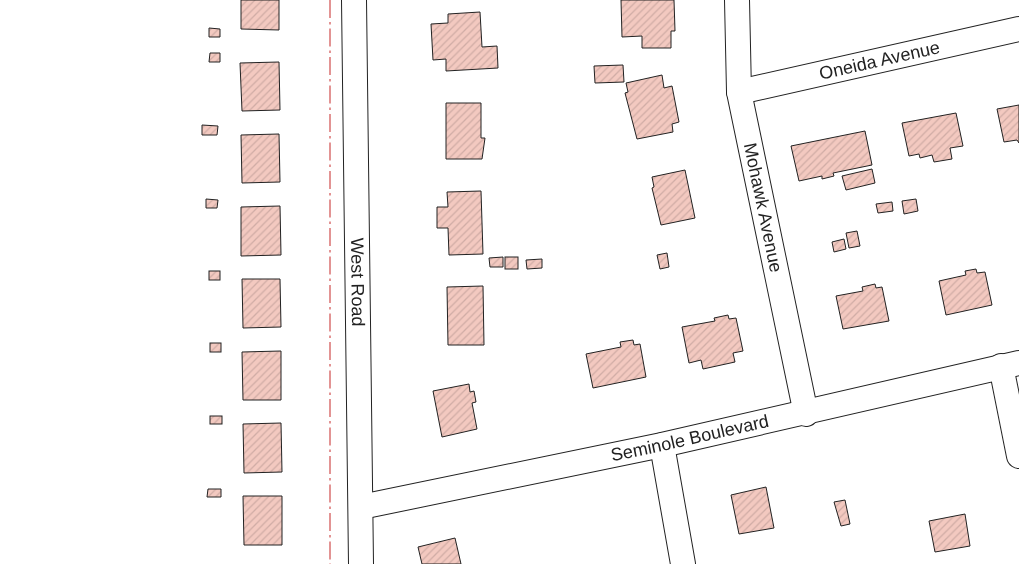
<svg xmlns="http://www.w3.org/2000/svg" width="1019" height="564" font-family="Helvetica,sans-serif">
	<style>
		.building { fill: url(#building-hatch); stroke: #222 }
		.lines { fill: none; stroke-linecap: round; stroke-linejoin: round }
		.street-casing { stroke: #222; stroke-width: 26 }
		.street { stroke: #fff; stroke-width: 24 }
		.power { stroke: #c62828; stroke-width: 1; stroke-dasharray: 18 4 2.5 4; stroke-linecap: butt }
		.labels { text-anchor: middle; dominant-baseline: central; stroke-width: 4; stroke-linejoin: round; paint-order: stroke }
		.street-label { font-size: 18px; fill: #222; stroke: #fff }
	</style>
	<defs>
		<pattern id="building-hatch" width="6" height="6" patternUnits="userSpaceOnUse" patternTransform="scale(1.25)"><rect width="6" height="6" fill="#f3c9c0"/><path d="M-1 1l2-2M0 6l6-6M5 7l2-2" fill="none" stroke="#d0aca5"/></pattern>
	</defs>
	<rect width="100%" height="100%" fill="#fff"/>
	<g class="building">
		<polygon points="241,0 279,0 279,30 241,29"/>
		<polygon points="621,0 674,0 675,31 671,31 671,48 642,48 642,36 622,37"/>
		<polygon points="480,12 482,47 497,46 498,68 446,71 446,59 433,60 431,24 448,23 448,14"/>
		<polygon points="209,28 220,29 220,37 209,37"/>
		<polygon points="210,53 220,53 220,62 209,62"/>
		<polygon points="279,62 280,110 242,111 240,63"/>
		<polygon points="623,65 624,82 595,83 594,66"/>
		<polygon points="662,75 664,88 672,86 679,122 672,124 673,132 637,139 625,93 628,92 626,83"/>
		<polygon points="446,103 481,103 481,138 485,138 482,159 446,159"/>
		<polygon points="1019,105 1019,143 1017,140 1004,142 997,109"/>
		<polygon points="956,113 963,146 950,148 952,159 934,162 932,155 920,158 919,154 909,156 902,123"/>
		<polygon points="202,125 218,126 217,135 202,135"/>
		<polygon points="865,131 872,165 833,173 834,176 822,179 822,176 799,181 791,146"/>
		<polygon points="279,134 280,182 242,183 241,135"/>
		<polygon points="872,169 875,183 846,190 842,176"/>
		<polygon points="685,170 695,218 661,225 652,188 654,187 652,177"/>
		<polygon points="481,191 483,254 449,255 448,228 437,228 437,207 448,207 447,192"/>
		<polygon points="206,199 218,200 217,208 206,208"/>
		<polygon points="916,199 918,211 904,214 902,201"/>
		<polygon points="892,202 893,211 878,213 876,204"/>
		<polygon points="280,206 281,255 241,256 241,207"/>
		<polygon points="857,231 860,246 849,248 846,233"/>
		<polygon points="844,239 846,249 834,252 832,242"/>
		<polygon points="667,253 669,267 660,269 657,255"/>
		<polygon points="503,257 503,267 490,267 489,258"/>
		<rect x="505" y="257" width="13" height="12"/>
		<polygon points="542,259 542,268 527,269 526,260"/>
		<polygon points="976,269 977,273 985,272 992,305 946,315 939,281 966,275 965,271"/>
		<rect x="209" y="271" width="11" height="9"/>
		<polygon points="242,279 280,279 281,327 243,328"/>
		<polygon points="875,284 876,288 882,287 889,321 843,329 836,296 863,291 862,287"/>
		<polygon points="483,286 484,345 448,345 447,287"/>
		<polygon points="728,315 729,319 736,318 743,351 733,353 735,362 703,369 701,360 689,363 682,327 715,321 714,318"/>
		<polygon points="633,340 634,345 640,344 646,377 593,388 586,354 621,347 620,342"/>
		<rect x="210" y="343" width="11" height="9"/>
		<polygon points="281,351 281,400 243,400 242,352"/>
		<polygon points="469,384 470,392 474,391 476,402 472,403 477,429 442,437 433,391"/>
		<rect x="210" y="416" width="12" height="8"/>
		<polygon points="281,423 282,472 244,473 243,424"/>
		<polygon points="766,487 774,528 739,534 731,495"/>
		<polygon points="208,489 221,489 221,497 207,497"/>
		<polygon points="243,496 282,496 282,545 244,545"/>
		<polygon points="845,500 850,524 841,526 834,502"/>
		<polygon points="965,514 970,546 935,552 929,521"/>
		<polygon points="455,538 461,564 422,564 418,547"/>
	</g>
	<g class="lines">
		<g class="street-casing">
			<g id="street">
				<path id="s1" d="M354,0l7,564"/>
				<path id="s2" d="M737,0l2,92 67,322"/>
				<path id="s3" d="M739,92l280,-63"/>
				<polyline points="1001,366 1019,456"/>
				<polyline points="662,445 683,564"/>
				<path id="s4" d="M361,507l301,-62 357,-82"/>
			</g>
		</g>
		<use href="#street" class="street"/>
		<polyline class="power" points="330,0 330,564"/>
	</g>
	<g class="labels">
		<g class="street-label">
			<text stroke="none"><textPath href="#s3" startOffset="144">Oneida Avenue</textPath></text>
			<text stroke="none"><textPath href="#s2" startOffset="210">Mohawk Avenue</textPath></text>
			<text stroke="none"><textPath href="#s1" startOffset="282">West Road</textPath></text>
			<text stroke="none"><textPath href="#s4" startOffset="336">Seminole Boulevard</textPath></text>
		</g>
	</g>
</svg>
